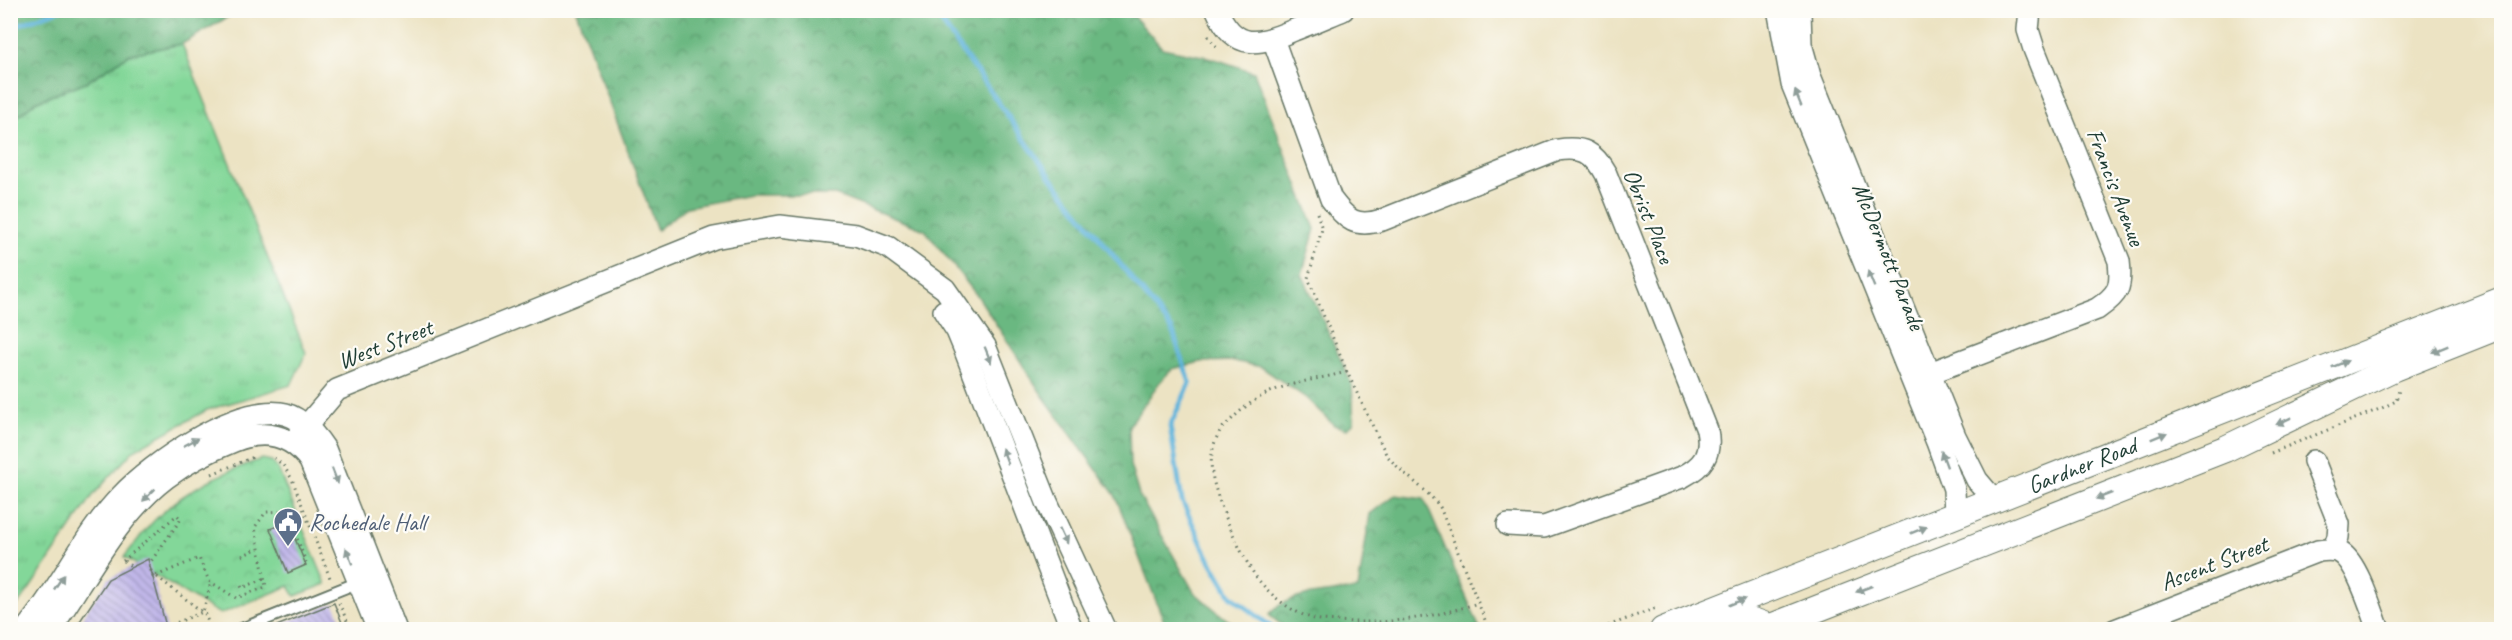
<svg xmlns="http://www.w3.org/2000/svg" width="2512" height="640" font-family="Caveat,sans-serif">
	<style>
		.grass { fill: url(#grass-tufts); stroke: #518a66; stroke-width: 1.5 }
		.forest { fill: url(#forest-crowns); stroke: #447a5a; stroke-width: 1.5 }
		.park { fill: url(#park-crowns); stroke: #518a66; stroke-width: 1.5 }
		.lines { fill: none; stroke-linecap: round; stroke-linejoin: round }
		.stream { stroke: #5fb4db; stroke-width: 5 }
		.building { fill: url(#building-back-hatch) }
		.service-casing { stroke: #677766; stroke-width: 14 }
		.minor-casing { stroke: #677766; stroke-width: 24 }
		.tertiary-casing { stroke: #677766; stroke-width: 28 }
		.path { stroke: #677766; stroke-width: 3; stroke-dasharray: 1.5 4.5; stroke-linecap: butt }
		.service { stroke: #fff; stroke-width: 10 }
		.minor { stroke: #fff; stroke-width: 21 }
		.tertiary { stroke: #fff; stroke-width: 26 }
		.oneway { fill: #8f9e9a }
		.labels { text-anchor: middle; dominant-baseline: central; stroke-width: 4.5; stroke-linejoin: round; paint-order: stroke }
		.street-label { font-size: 24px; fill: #1f3d34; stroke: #fdfcf7 }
		.service-label { font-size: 24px; fill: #4e5e75; stroke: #fdfcf7; text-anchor: start }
	</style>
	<defs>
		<pattern id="grass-tufts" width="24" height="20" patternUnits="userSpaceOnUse" patternTransform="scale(1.5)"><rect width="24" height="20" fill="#83d799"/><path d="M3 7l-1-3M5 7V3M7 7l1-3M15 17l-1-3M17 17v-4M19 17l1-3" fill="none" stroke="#71b984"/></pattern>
		<pattern id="forest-crowns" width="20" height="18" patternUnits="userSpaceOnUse" patternTransform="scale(1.5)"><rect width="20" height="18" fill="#6ab881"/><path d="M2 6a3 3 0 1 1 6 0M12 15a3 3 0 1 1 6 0" fill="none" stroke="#57976a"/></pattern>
		<pattern id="park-crowns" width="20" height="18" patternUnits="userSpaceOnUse" patternTransform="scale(1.5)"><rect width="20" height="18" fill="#83d799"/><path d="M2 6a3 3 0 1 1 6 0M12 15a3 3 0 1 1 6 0" fill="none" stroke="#71b984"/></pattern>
		<pattern id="building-back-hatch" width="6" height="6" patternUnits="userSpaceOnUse" patternTransform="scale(1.5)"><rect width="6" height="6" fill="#c1b7e9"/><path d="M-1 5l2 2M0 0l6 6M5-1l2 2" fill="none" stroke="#9c96be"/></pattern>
	</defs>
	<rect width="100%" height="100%" fill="#fdfcf7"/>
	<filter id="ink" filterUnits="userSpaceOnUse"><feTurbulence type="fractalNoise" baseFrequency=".0167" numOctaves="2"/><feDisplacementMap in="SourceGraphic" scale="12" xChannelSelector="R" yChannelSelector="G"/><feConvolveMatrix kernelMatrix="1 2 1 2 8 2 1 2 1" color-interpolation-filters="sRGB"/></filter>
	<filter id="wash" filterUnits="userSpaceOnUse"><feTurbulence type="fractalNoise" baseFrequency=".008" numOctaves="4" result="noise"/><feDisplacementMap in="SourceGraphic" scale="24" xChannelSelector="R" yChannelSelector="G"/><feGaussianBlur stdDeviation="1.35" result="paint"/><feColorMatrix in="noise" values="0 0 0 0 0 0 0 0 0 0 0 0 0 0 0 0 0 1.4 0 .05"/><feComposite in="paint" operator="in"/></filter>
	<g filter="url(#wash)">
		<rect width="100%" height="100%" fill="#ece3c3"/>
		<polygon class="grass" points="182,44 306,353 291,385 207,410 134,450 94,494 28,591 11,613 11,122 35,102 88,81 130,54"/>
		<g class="forest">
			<polygon points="11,10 238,10 238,11 182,44 130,54 88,81 35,102 11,122"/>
			<polygon points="576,11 1126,11 1130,12 1162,48 1212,58 1254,72 1315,229 1302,274 1352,385 1354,422 1347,429 1334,425 1306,398 1261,367 1234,361 1201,362 1172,369 1159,383 1129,426 1130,465 1139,495 1194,592 1226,619 1243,629 1167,629 1115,495 1043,396 979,298 925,230 835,195 750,195 687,207 657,230"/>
			<path d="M1395,495l29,4 56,130h-193l-18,-14c16,-23 62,-21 89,-26l12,-75z"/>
		</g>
		<path class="park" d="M262,459l9,2 7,8 48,115 -31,12 -6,-10 -69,28 -96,-57c12,-14 23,-31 37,-43 29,-27 63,-42 101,-55z"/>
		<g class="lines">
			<g class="stream">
				<polyline points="933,10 1053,180 1172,329 1190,383 1170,426 1182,501 1207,555 1231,596 1275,630"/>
				<polyline points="10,28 59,10"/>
			</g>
		</g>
		<g id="blocks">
			<g class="building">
				<polygon points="288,522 306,565 288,573 270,529"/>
				<polygon points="148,559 167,630 74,630 108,579"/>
				<polygon points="334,603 345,630 269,630 269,629"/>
			</g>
		</g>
	</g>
	<g filter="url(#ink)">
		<use href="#blocks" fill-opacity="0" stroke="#677766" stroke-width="1.5"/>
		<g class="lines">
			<g class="service-casing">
				<polyline id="service" points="239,630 359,582"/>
			</g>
			<g class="minor-casing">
				<g id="minor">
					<path d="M1217,10c18,42 42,35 77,20 16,-6 32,-13 49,-20"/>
					<polyline points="1800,11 1801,44 1810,76 1955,436 1977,480 1994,500"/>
					<polyline points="1779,14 1792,84 1937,442 1954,489 1955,516"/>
					<path d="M1273,39l58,160c16,21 24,29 51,21l176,-70c25,-4 36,2 48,24l101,256c5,25 -4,36 -25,47l-138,50 -36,-2"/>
					<polyline points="944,311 957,331 964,348 1072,630"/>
					<path d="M1930,373l167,-64c22,-15 25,-22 22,-48l-85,-212 -6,-19 2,-20"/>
					<polyline points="293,442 337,390 714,238 780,226 856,235 888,247 945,289 985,346 1047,502 1106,630"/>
					<polyline points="2314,461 2339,524 2338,537 2333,550"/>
					<path d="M25,630c36,-42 58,-95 96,-134 31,-33 112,-89 159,-83 19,2 35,21 45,36l71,181"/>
					<path d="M50,630c36,-51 66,-114 116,-152 21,-16 45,-28 68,-37 30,-12 57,-7 76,20l68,169"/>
					<path d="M2115,630l203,-79c8,-1 16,-2 23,2 16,9 31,58 38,77"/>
				</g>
			</g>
			<g class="tertiary-casing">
				<g id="tertiary">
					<path id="s1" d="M1663,630l839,-330"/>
					<polyline points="1725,630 1753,621 1769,627"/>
					<polyline points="1763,630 2225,449 2394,368 2502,325"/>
				</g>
			</g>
			<g class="path">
				<polyline points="1208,36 1217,47"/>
				<path d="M1317,213l5,16 -14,49 39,94 39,82c15,20 38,32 54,53l49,123"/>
				<path d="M1347,372c-48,12 -80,11 -116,48 -4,4 -10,8 -12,13 -7,12 -9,28 -7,40 3,25 30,85 45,105 14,18 33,33 54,40 9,3 19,2 27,3 49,4 94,-3 140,-18"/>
				<polyline points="2271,453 2382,408 2396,401 2399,390"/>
				<polyline points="274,458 283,465 292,479 330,578"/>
				<polyline points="212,474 256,456"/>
				<polyline points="291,522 307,565"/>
				<polyline points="242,556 258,548"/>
				<polyline points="123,561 177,515 181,519 149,564 153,577 156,576 205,614 211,630"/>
				<polyline points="124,561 132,567"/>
				<polyline points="156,576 199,558 209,581 236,598 266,587 255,527 266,512 286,511 290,521 308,520"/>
				<polyline points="241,586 242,588 264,579"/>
				<polyline points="339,603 351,630"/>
				<polyline points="166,627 203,612 211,582"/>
				<polyline points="1597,630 1656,608"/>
			</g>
			<use href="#service" class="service"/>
			<use href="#minor" class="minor"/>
			<use href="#tertiary" class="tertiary"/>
		</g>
		<defs><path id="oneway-solid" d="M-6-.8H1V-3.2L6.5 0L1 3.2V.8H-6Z" transform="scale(1.5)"/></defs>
		<g class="oneway">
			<use href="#oneway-solid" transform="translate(1798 98) rotate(-112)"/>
			<use href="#oneway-solid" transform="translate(1871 279) rotate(-112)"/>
			<use href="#oneway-solid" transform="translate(2440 349) rotate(158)"/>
			<use href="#oneway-solid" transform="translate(988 355) rotate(68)"/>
			<use href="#oneway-solid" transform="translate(2340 364) rotate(-22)"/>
			<use href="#oneway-solid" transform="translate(2284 421) rotate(155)"/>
			<use href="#oneway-solid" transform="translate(2159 436) rotate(-22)"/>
			<use href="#oneway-solid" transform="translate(191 442) rotate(-28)"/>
			<use href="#oneway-solid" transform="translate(1005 456) rotate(-111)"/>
			<use href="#oneway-solid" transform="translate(1944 459) rotate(-110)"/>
			<use href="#oneway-solid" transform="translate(335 476) rotate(69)"/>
			<use href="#oneway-solid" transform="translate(149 495) rotate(135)"/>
			<use href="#oneway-solid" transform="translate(2104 496) rotate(159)"/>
			<use href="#oneway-solid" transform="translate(1919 530) rotate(-22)"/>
			<use href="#oneway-solid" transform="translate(1063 536) rotate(65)"/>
			<use href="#oneway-solid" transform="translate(349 556) rotate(-111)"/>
			<use href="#oneway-solid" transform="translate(59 582) rotate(-56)"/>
			<use href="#oneway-solid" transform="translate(1864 589) rotate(159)"/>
			<use href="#oneway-solid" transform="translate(1737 602) rotate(-22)"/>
		</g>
	</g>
	<defs>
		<g id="civic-pin" transform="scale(1.5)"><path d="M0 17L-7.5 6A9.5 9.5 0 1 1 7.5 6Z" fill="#5c6f8a" stroke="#fdfcf7"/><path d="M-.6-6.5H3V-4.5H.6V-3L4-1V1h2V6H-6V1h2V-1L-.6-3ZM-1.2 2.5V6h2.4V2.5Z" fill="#fff"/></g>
	</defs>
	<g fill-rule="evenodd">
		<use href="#civic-pin" x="288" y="522"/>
	</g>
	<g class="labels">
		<g class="street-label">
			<text transform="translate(2116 187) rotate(69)">Francis Avenue</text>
			<text transform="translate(1649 216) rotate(68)">Obrist Place</text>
			<text transform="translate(1889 256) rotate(68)">McDermott Parade</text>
			<text transform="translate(385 344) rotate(-21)">West Street</text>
			<text stroke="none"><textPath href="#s1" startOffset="450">Gardner Road</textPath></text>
			<text transform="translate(2214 563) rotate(-21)">Ascent Street</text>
		</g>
		<g class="service-label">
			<text x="309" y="522">Rochedale Hall</text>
		</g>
	</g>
	<rect width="2512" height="640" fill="none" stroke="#fdfcf7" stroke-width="36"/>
</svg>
